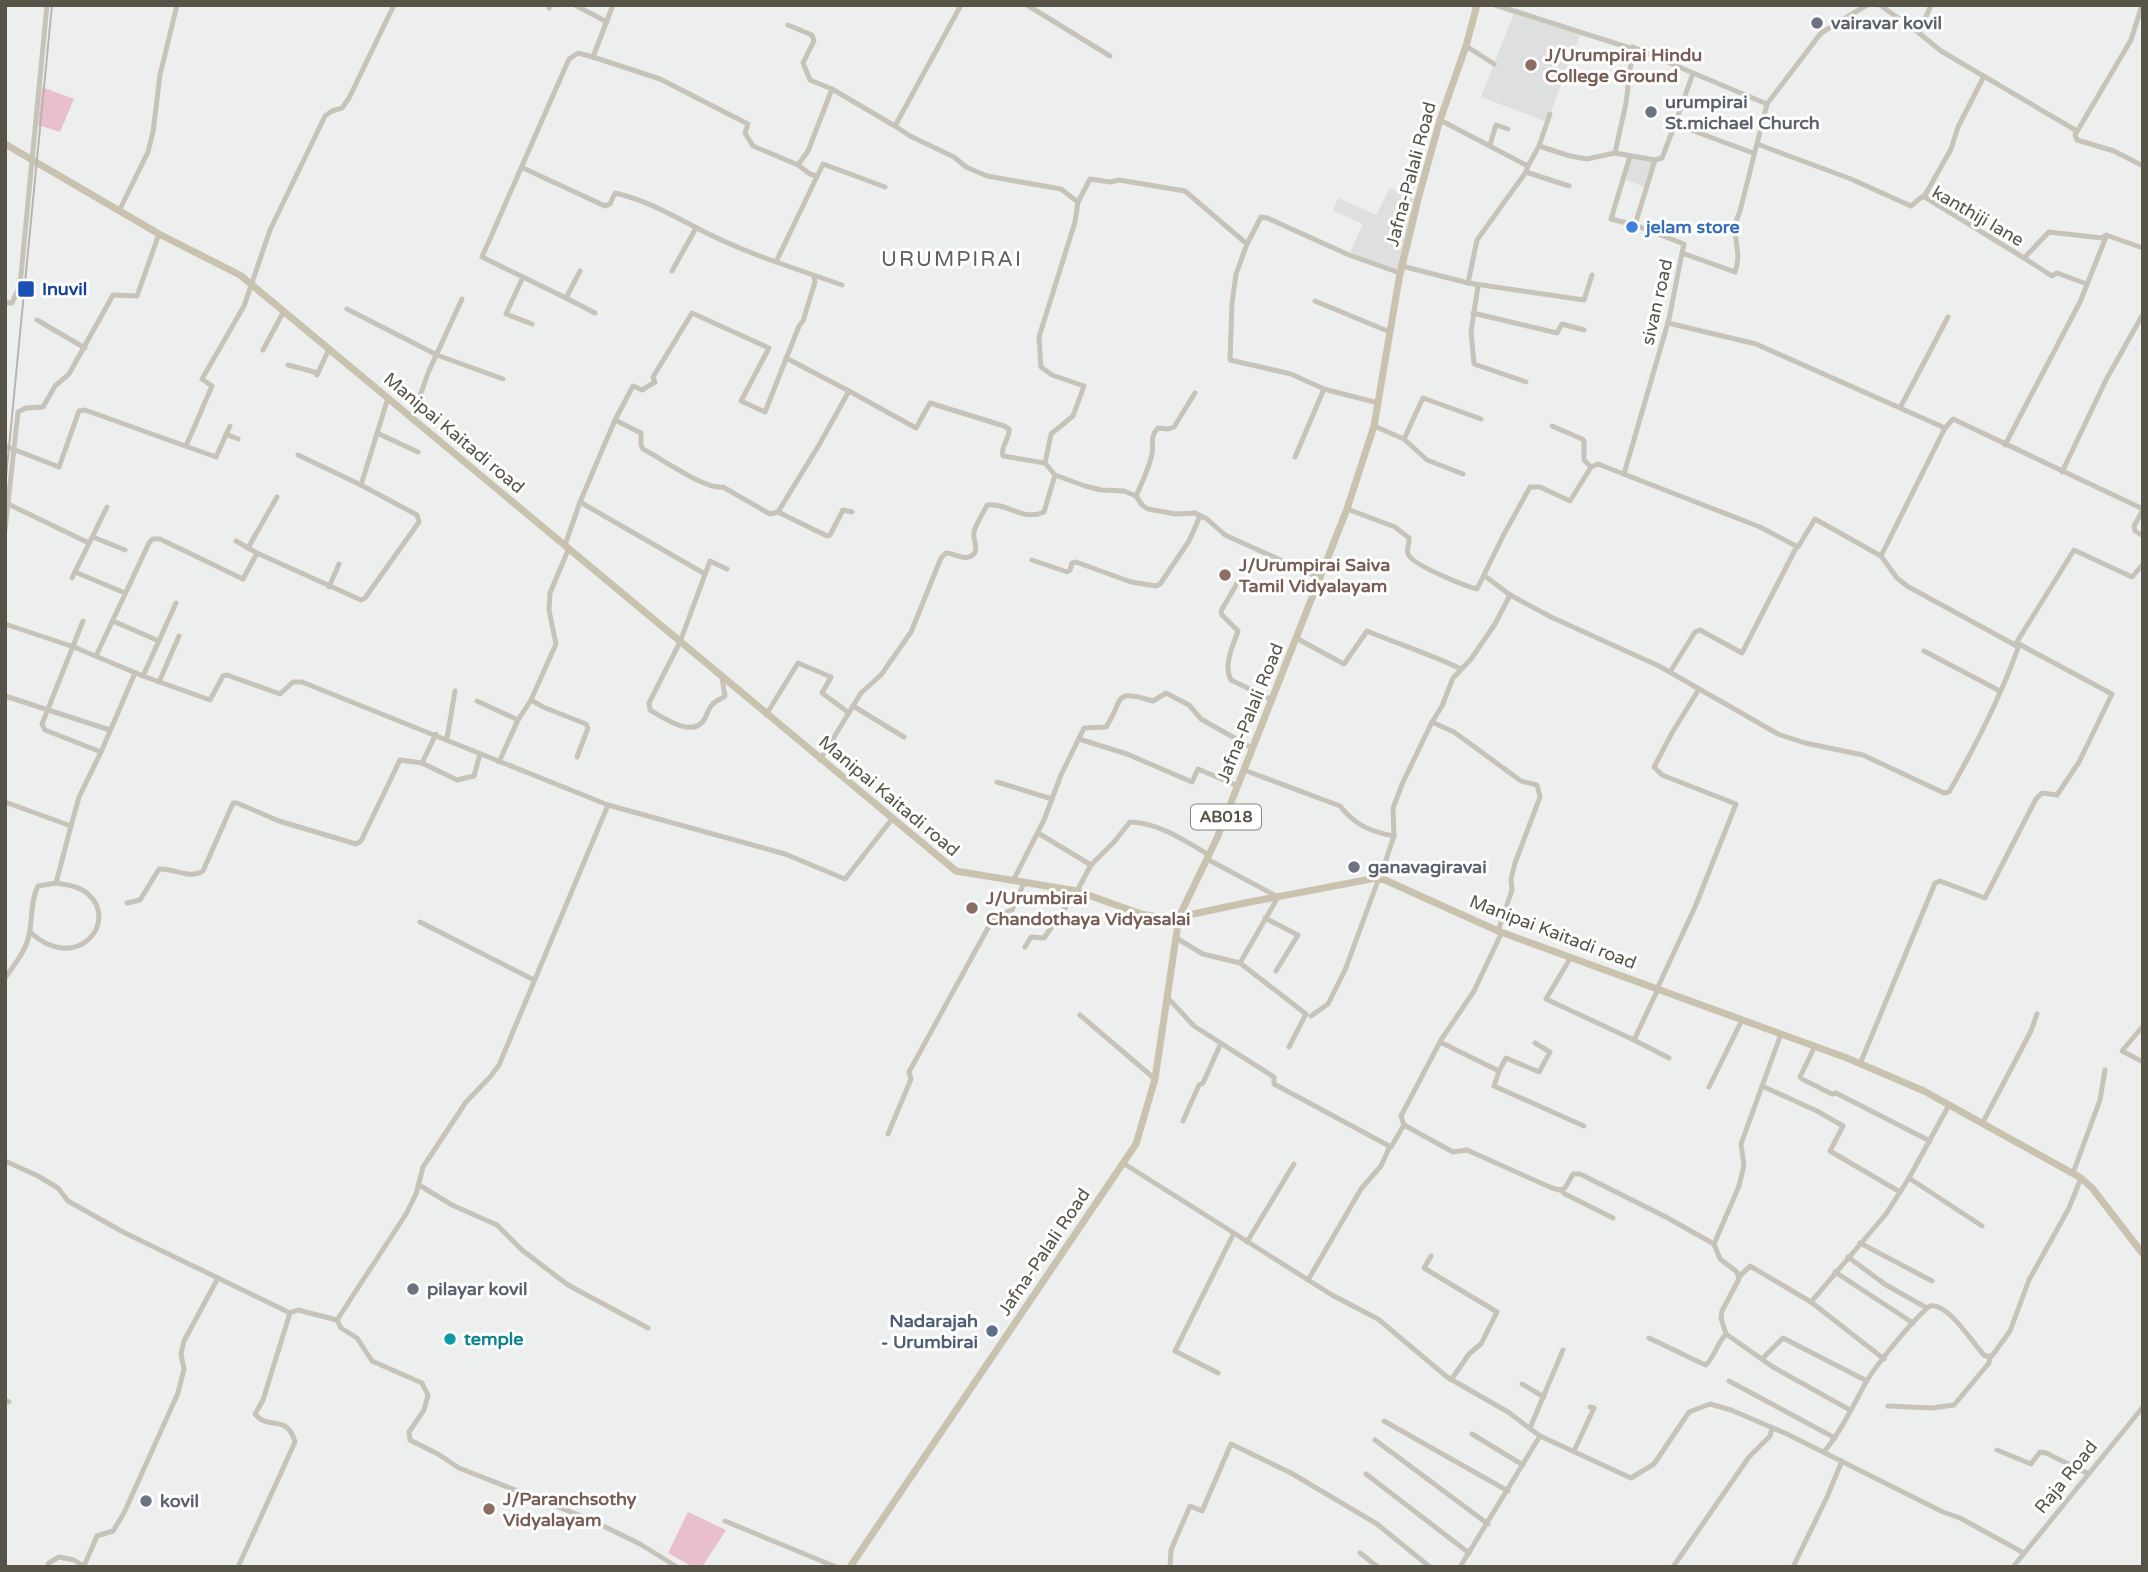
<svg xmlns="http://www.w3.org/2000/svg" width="2148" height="1572" font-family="'Varela Round',sans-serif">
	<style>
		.education { fill: #dee0e0 }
		.green { fill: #e9bfcf }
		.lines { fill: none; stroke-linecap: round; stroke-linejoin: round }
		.minor { stroke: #c8c3b9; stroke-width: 5 }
		.major { stroke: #c9c2af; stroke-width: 7 }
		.rail { stroke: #b6b5af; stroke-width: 2 }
		.worship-dot { fill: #6b7280; stroke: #fff; stroke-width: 2.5 }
		.education-dot { fill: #8d6e63; stroke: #fff; stroke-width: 2.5 }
		.shop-dot { fill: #3f7fe0; stroke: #fff; stroke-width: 2.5 }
		.transit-dot { fill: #1a4fb4; stroke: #fff; stroke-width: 2.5 }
		.service-dot { fill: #5c6f8a; stroke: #fff; stroke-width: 2.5 }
		.culture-dot { fill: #0f9aa8; stroke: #fff; stroke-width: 2.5 }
		.labels { text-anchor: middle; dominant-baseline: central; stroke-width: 6; stroke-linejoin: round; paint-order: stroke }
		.shield { fill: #fff; stroke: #8a877e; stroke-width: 2 }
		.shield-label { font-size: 16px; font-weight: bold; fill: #585347 }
		.worship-label { font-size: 18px; font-weight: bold; fill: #5b616d; stroke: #fff; text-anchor: start }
		.education-label { font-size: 18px; font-weight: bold; fill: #785e54; stroke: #fff; text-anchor: start }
		.street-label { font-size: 18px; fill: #585347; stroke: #fff }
		.shop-label { font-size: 18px; font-weight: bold; fill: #366cbe; stroke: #fff; text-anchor: start }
		.transit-label { font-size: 18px; font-weight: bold; fill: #164399; stroke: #fff; text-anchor: start }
		.service-label { font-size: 18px; font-weight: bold; fill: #4e5e75; stroke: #fff; text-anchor: end }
		.culture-label { font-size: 18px; font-weight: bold; fill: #0d838f; stroke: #fff; text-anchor: start }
		.quarter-label { font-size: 21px; letter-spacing: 2px; fill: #615f5a; stroke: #fff }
	</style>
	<rect width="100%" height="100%" fill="#edefef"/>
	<g class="education">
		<polygon points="1516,8 1581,33 1547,122 1481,97"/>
		<polygon points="1630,156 1655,160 1647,188 1624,179"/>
		<polygon points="1390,188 1421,202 1404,277 1350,252 1363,224 1333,211 1338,198 1376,215"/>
	</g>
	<g class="green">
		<polygon points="42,87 74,99 60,132 38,125"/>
		<polygon points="688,1512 726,1530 702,1567 693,1567 668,1553"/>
	</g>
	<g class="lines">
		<g class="minor">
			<polyline points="575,5 607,22"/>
			<polyline points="961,5 895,126 910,136 954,157 966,167 987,176 1061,189 1078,202"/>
			<polyline points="1027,5 1110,56"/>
			<polyline points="1495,5 1633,49"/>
			<polyline points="1880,5 1919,33 1931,5"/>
			<polyline points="2142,5 2131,40 2075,135 2077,140 2114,151 2143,166"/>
			<polyline points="549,8 551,5"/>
			<polyline points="788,25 812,35 814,41 803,63 810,80 832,89"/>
			<polyline points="1919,33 1941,51 2077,131"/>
			<polyline points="1466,46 1494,64"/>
			<polyline points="593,57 660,79 748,124 745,133 753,146 798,165 808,151 832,89 895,126"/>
			<polyline points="1693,73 1767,104"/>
			<polyline points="1757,144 1851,179 1911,206 1923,196 2024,258 2049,232 2102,238 2106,235 2143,248"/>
			<polyline points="1490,145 1496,125 1508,129"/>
			<polyline points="1539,146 1550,114"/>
			<polyline points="1615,153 1626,103 1633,47 1693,73 1675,124"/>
			<polyline points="1630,156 1611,219 1635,225"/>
			<polyline points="1655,160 1635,225 1684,244 1682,253"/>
			<polyline points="798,165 810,174 817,176"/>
			<polyline points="1528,166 1539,146 1570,156 1587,159 1615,153 1655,160 1662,158 1675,124 1753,153"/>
			<path d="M523,168l82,38 5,-2 5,-11c30,7 53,20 80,34 26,14 53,25 81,35l47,-98 62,23"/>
			<polyline points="1526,172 1569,186"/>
			<polyline points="1924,197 1951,149 1958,127 1984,76"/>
			<polyline points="119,211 148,152 153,132 160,75 177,5"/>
			<polyline points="1247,244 1236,274 1232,303 1230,360 1291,374 1324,389 1378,403"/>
			<polyline points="2024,258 2052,276 2057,273 2087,284"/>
			<polyline points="776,262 842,285"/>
			<polyline points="1402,266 1468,283 1477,240 1526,172 1528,166 1440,120"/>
			<polyline points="672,271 696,228"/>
			<polyline points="523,277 566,298 580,271"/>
			<polyline points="1468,283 1584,300 1592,275"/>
			<polyline points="1478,286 1471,332 1474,364 1526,382"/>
			<polyline points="566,298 595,313"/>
			<polyline points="1315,301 1390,332"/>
			<polyline points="5,303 12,303 20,285 47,5"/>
			<polyline points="347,309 437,355 503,379"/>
			<polyline points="1473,313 1557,333 1562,324 1584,330"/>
			<polyline points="37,320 85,348"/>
			<polyline points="1668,323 1756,344 1945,428 1953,419 2143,509"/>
			<polyline points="532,324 506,314 523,277 482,257 569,59 578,53 593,57 613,5"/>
			<polyline points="263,350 284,311"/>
			<polyline points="288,365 318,373"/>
			<polyline points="317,375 329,349"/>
			<path d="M849,391l67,37 14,-25 74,23 5,3c1,10 -9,18 -6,27l42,7"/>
			<polyline points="1900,408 1948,317"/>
			<polyline points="412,419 428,373 462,299"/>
			<path d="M615,420l26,13v12l2,4c18,9 62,41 80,38l47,27 8,-2 41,-67 30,-54 -63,-33"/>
			<polyline points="1374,426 1404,439 1427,460 1463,474"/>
			<polyline points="1552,426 1582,439 1584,441 1584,460 1591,467"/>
			<polyline points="377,433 418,452"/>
			<polyline points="226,434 238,439"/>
			<polyline points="1404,439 1423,398 1481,419"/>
			<polyline points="2005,445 2080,302 2106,237"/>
			<polyline points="5,446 59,467 79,411 85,410 216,457 230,426"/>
			<polyline points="186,446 212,386 202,379 244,306 270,230 325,116 332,111 342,108 349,98 394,5"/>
			<polyline points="298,455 361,485"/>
			<polyline points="1295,457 1324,389"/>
			<polyline points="2062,472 2107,378 2143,314"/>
			<path d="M1624,474l45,-155 13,-66 53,19c9,-23 -7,-36 5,-61l27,-107 54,-71 46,-28"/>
			<path d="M1136,496c6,-13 13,-28 16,-42 2,-11 -3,-16 6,-26l10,1 6,-2 21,-34"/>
			<polyline points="580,502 615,420 633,386 642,390 655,382 653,377 692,313 769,348 741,401 765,412 799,326 803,321 815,282 814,277"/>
			<polyline points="8,504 89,543"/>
			<path d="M1347,509l48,18 14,11c1,5 -3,11 -1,16 4,11 57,32 69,35l26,-53 27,-49h10l30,14 21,-34 7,-3 162,63 38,20 17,-28 66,37 16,22 10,8 108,59 59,-95 58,27 11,-13"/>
			<polyline points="2143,510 2134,526 2135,531 2143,536"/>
			<polyline points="778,512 827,536 830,535 843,510 852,512"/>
			<polyline points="5,530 18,412 26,408 43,407 55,386 69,374 113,295 137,296 159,234"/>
			<polyline points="93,537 125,550"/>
			<polyline points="236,541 257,553 361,600 365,598 419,522 417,515 361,485 388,398"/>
			<polyline points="565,545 580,502 705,574"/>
			<polyline points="248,548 277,497"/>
			<polyline points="1881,556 1945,428"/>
			<polyline points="1032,560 1067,572 1070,570 1072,563 1076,562 1131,582 1156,586 1160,584 1189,541 1200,516"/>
			<polyline points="75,572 125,593"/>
			<path d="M1485,576l25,19 41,22 108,49 119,68 27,9 58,12 81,38 5,-1c26,-45 51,-94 69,-144l-2,-4"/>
			<polyline points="72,578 107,507"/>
			<polyline points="1320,578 1225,535 1207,519 1195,513 1176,514 1148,509 1142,505 1136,496 1124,491 1101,490 1085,486 1055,475 1045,463 1051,434 1073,416 1084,386 1052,375 1041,367 1039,337 1075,222 1078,202 1090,179 1110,182 1119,180 1185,191 1247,244 1261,217 1267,218 1349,255 1400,273"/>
			<path d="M1239,580l-18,31 1,4 16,16c-5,15 -15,34 -7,49l41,20"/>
			<polyline points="329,587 339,564"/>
			<polyline points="113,621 159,641"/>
			<polyline points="5,624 74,647 143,676 210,700 223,676 227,675 280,694 293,682 302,682 608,805"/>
			<path d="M1296,638l48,26 23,-33c31,13 63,23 94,38"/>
			<polyline points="1924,651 2000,691"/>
			<polyline points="96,656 149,543 153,539 160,539 243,579 257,553"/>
			<polyline points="1670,672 1695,632 1700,630 1742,653 1797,546"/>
			<polyline points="143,676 176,603"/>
			<path d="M722,678l3,18c-4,3 -10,5 -13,9 -4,4 -5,10 -8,15 -12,18 -40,-2 -54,-10l-1,-7 31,-61 30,-81 17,8"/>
			<polyline points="159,682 179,636"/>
			<polyline points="5,696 110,730"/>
			<polyline points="531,700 543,707 586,724 588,728 577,757"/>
			<polyline points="477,701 518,720"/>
			<polyline points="853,706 904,737"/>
			<polyline points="766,715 798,663 831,677 822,693 849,713"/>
			<polyline points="1432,722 1454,732 1521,781 1537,785 1540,797 1515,863 1511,879 1512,890 1498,931"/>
			<polyline points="447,738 455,691"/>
			<polyline points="1079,739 1127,754 1192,782 1198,769 1238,786"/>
			<polyline points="101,752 135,673"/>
			<path d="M820,760l41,-67 20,-18 30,-43 30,-74 5,-5c8,0 16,7 23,4 13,-5 3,-17 5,-25 2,-9 9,-18 13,-27 19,-3 36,17 57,7l11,-37"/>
			<polyline points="499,762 518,720 531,700 556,644 549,610 550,593 569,548"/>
			<polyline points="422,763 436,734"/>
			<path d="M1244,770l96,36c15,19 31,26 54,30"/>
			<polyline points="997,782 1052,799"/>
			<path d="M5,802l66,24 -15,57 -18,3c-8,16 -5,32 -9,49 -3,16 -15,30 -24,43"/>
			<polyline points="71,826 79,797 101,752 45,730 42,724 83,621"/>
			<polyline points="1038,833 1091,865"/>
			<polyline points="1207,859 1278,897 1240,963"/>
			<polyline points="1380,878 1394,836 1393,808 1403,782 1432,722 1442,706 1453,678 1471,659 1495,624 1510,595"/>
			<path d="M1013,881l31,-61 17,-45 23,-47 22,-1c19,-28 5,-39 47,-26l13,-8 23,12 12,14 51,29"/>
			<path d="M127,903l13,-3 19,-31c15,-1 31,11 44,2l30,-68h4l42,18 77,23 5,-3 39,-81 22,3 35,17 17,-4 6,-22"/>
			<polyline points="1265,918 1298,935 1276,971"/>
			<polyline points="420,922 534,980"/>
			<path d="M30,932c46,43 90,-10 58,-38 -9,-8 -21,-9 -32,-11"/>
			<polyline points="1176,938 1203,954 1240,963 1306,1014 1289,1047"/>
			<path d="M1025,947l6,-10 13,1 33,-47 14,-26 23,-23 16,-20c29,1 54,18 79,33"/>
			<polyline points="1571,957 1546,999 1634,1040"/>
			<polyline points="1657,989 1695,907 1736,804 1662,775 1654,767 1672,733 1699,689"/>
			<polyline points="1658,989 1634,1040 1669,1058"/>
			<polyline points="1167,997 1194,1026 1274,1077 1274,1084 1391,1147 1404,1125 1401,1116 1441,1040 1474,991 1502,932"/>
			<polyline points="1080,1015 1155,1079"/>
			<polyline points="1311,1016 1328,1004 1345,970 1379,878"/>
			<polyline points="2143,1026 2122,1051 2143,1062"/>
			<polyline points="1440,1042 1499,1071 1494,1086 1584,1126"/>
			<polyline points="1815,1046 1800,1077 1802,1079 1832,1094 1836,1093 1930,1141"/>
			<polyline points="1860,1064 1935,883 1940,881 1985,898 2036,799 2042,793 2057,795 2079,762 2112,694 2017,643"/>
			<polyline points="1499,1071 1506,1058 1539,1072 1550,1052 1535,1043"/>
			<polyline points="1762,1086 1817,1111 1843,1126 1830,1151 1900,1192"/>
			<polyline points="1709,1087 1742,1020"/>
			<polyline points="1183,1121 1199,1085 1203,1083 1221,1043"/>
			<polyline points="1982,1124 2031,1031 2037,1014"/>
			<polyline points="1404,1125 1453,1152 1467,1150 1552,1188 1559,1190 1565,1188 1573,1174 1580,1174 1666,1217 1714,1244 1739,1186 1744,1165 1741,1144 1781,1034"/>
			<polyline points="888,1134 911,1079 909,1072 989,926 996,916 1012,910 1024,883"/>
			<polyline points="5,1161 38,1176 58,1188 68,1201 123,1232 290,1313 298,1310 337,1320 341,1328 357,1338 372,1361 422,1383 428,1395 424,1410 409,1432 410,1440 438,1454 459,1468 589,1519 640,1544 677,1567"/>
			<polyline points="1123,1163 1332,1295 1378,1319 1447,1377 1508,1412 1540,1436 1631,1478 1654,1464 1689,1412 1710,1404 1731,1410 1787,1434 1943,1512 1960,1518 2024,1553"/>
			<polyline points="2073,1173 2100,1100 2105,1070"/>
			<polyline points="1909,1178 1982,1226"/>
			<polyline points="419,1185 452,1205 497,1225 522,1250 568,1285 648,1328"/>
			<polyline points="1561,1190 1565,1194 1613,1218"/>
			<polyline points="1247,1242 1294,1164"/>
			<polyline points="1860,1243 1932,1281"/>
			<polyline points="1431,1256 1424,1268 1497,1312 1481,1344 1469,1354 1451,1380"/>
			<polyline points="1848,1257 1886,1285 1927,1308"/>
			<polyline points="1835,1272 1913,1323"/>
			<polyline points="1739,1277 1750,1266 1811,1302 1884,1359"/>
			<polyline points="1308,1280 1361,1189 1381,1166 1390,1146"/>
			<polyline points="1811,1302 1886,1214 1909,1178 1949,1105"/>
			<polyline points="337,1320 406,1214 416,1194 423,1167 466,1102 490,1077 499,1065 608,805 785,854 845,879 892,819"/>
			<polyline points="1726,1334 1773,1367 1850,1410"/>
			<path d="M1649,1338l50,24 7,3c9,-9 11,-22 20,-31l-5,-16 1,-7 17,-32 -2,-7 -17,-13 -6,-15"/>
			<polyline points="1762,1359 1783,1338 1867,1381"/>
			<polyline points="1218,1373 1175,1351 1234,1233"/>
			<polyline points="1729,1381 1835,1438"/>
			<polyline points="1522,1384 1544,1397"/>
			<polyline points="5,1400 9,1402"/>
			<polyline points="1888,1406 1932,1408 1954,1405 1989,1363 1990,1356"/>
			<polyline points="1384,1421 1508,1491"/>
			<polyline points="1530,1428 1563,1350"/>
			<polyline points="1472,1434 1523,1465"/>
			<polyline points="1375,1440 1488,1524"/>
			<polyline points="1997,1450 2031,1464 2040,1452 2046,1453 2087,1473"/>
			<polyline points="1574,1451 1594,1408 1590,1407"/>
			<path d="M1824,1452c17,-21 29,-46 42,-70 11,-18 48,-64 64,-76 19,-3 42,37 55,50h7l18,-25 19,-51 40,-72 12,-30"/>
			<polyline points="1366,1474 1469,1553"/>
			<polyline points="725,1521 836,1567"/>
			<polyline points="1360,1553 1378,1567"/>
			<polyline points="84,1566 97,1536 113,1531 124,1513 178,1393 184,1369 181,1354 184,1341 218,1278"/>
			<polyline points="47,1567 49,1563 59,1557 74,1560 85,1567"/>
			<path d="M238,1567l57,-125c-8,-29 -27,-11 -40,-28l8,-14 27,-87"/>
			<polyline points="1170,1567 1171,1550 1190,1506 1202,1511 1231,1444 1291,1473 1377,1524 1430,1567"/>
			<polyline points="1460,1567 1540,1436"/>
			<polyline points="1673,1567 1749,1457 1770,1436 1772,1428"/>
			<polyline points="1793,1567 1827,1497 1842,1461"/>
			<polyline points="2013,1567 2143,1407"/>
		</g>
		<g class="major">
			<polyline points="5,144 159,234 240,275 956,871 1077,891 1141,914 1163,918 1179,917 1245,903 1376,878 1385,880 1498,931 1847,1058 1924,1091 2081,1178 2092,1188 2143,1254"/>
			<polyline points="850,1567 1136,1144 1155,1079 1179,917 1217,838 1347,509 1374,426 1400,273 1418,199 1440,120 1466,46 1477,5"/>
		</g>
		<polyline class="rail" points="5,488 52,5"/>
	</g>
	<g class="worship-dot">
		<circle cx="1817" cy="23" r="7"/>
		<circle cx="1651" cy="112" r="7"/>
		<circle cx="1354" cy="867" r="7"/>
		<circle cx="413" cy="1289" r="7"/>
		<circle cx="146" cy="1501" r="7"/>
	</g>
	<g class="education-dot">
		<circle cx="1531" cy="65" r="7"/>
		<circle cx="1225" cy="575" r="7"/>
		<circle cx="972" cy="908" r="7"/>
		<circle cx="489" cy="1509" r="7"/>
	</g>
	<circle class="shop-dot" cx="1632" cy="227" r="7"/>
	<rect class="transit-dot" x="17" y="280" width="18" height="18" rx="3.5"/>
	<circle class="service-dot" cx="992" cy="1331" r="7"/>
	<circle class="culture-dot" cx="450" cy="1339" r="7"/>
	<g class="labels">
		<rect class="shield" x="1191" y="804.5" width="70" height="25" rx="5"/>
		<g class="shield-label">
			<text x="1226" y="817">AB018</text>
		</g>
		<g class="worship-label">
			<text x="1831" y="23">vairavar kovil</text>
			<text x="1665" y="102">urumpirai<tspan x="1665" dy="21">St.michael Church</tspan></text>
			<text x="1368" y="867">ganavagiravai</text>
			<text x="427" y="1289">pilayar kovil</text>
			<text x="160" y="1501">kovil</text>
		</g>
		<g class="education-label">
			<text x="1545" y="55">J/Urumpirai Hindu<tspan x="1545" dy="21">College Ground</tspan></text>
			<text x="1239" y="565">J/Urumpirai Saiva<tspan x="1239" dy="21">Tamil Vidyalayam</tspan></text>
			<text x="986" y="898">J/Urumbirai<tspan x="986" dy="21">Chandothaya Vidyasalai</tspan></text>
			<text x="503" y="1499">J/Paranchsothy<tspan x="503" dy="21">Vidyalayam</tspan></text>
		</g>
		<g class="street-label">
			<text transform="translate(1411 174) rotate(-75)">Jafna-Palali Road</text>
			<text transform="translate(1978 216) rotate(30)">kanthiji lane</text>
			<text transform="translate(1657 302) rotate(-77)">sivan road</text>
			<text transform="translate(454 433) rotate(40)">Manipai Kaitadi road</text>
			<text transform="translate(1250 713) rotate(-68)">Jafna-Palali Road</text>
			<text transform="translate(889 796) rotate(40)">Manipai Kaitadi road</text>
			<text transform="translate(1553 932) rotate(21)">Manipai Kaitadi road</text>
			<text transform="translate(1044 1252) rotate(-56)">Jafna-Palali Road</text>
			<text transform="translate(2066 1477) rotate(-51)">Raja Road</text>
		</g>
		<g class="shop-label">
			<text x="1646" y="227">jelam store</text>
		</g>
		<g class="transit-label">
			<text x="42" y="289">Inuvil</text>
		</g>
		<g class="service-label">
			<text x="978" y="1321">Nadarajah<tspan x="978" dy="21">- Urumbirai</tspan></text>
		</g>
		<g class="culture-label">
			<text x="464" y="1339">temple</text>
		</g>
		<g class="quarter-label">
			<text x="952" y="259">URUMPIRAI</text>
		</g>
	</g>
	<rect width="2148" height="1572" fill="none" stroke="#585347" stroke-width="14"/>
</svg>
